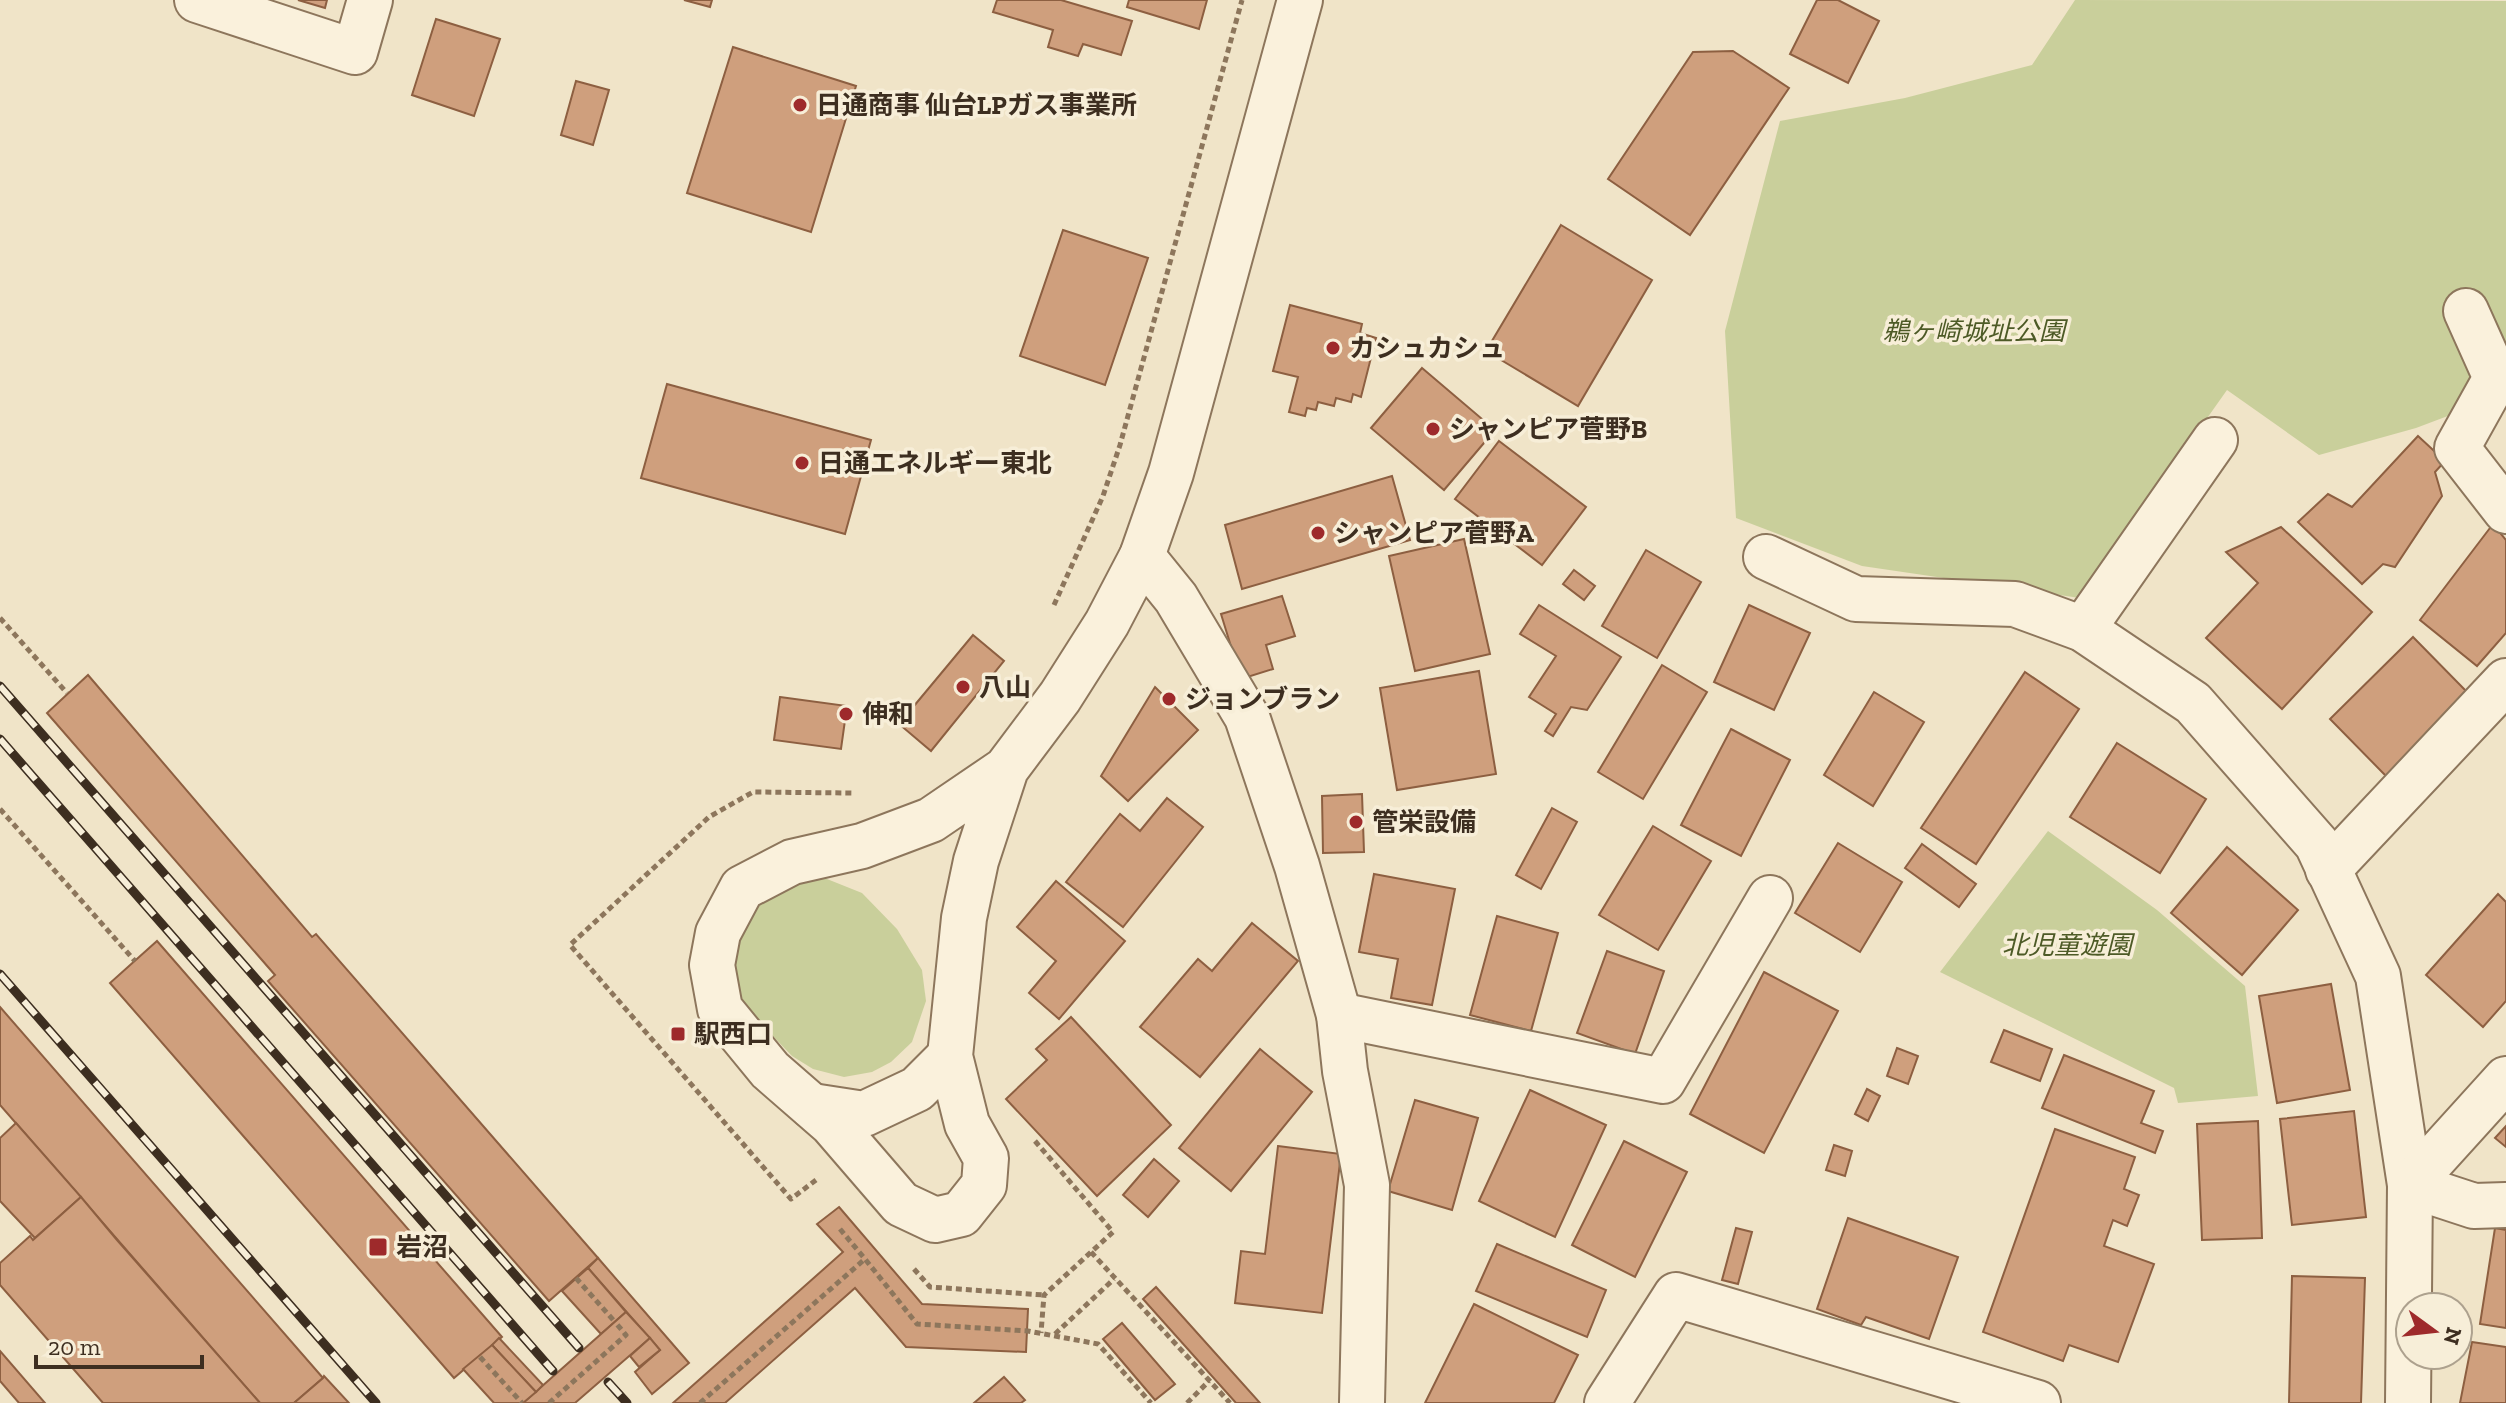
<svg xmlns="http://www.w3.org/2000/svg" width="2506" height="1403" font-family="'Zilla Slab','Noto Sans JP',serif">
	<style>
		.green { fill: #c9cf9b }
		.building { fill: #cf9f7d; stroke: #8d5f41; stroke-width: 2 }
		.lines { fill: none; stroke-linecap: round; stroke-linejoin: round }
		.minor-casing { stroke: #8d765c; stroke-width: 48 }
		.path { stroke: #8d765c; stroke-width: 5; stroke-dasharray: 6 4; stroke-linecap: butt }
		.minor { stroke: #faf1dc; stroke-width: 44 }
		.rail-casing { stroke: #3d2e20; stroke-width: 9 }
		.rail { stroke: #f7eed8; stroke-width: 6; stroke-dasharray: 18; stroke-linecap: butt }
		.path-bridge { stroke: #8d765c; stroke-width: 5; stroke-dasharray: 6 4; stroke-linecap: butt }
		.poi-dot { fill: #9e2a2b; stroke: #f7eed8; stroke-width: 3 }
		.labels { text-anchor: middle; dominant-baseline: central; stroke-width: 7; stroke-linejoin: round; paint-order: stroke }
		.poi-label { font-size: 26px; font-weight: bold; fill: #3d2e20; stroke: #f7eed8; text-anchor: start }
		.park-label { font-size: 26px; font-style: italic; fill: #4d5a26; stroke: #f7eed8 }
	</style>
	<rect width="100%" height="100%" fill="#f0e4c8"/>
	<g class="green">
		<polygon points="2075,0 2506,1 2506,394 2416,428 2319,455 2227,390 2080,598 1862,566 1736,518 1725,331 1780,121 1905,98 2032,65"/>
		<polygon points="2048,831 2157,910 2245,986 2258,1096 2178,1103 2174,1088 1940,972"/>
		<polygon points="812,873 862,893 897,929 922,970 926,1001 912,1042 891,1062 872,1072 844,1077 813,1069 792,1056 739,1001 732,969 743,920 762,899"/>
	</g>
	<g class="building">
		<polygon points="298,0 327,0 325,8"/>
		<polygon points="684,0 712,0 710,7"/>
		<polygon points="997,0 1061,0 1132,21 1121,55 1083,44 1078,56 1048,47 1053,30 993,12"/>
		<polygon points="1129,0 1207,0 1199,29 1127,7"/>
		<polygon points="1817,0 1838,0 1879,21 1848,83 1790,54"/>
		<polygon points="436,19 500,39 474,116 412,95"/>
		<polygon points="733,47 856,86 811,232 687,193"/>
		<polygon points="1733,51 1789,88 1690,235 1608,179 1693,52"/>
		<polygon points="576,81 609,90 593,145 561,135"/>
		<polygon points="1561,225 1652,280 1578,406 1486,351"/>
		<polygon points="1063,230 1148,258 1105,385 1020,356"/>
		<polygon points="1290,305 1362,324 1360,333 1376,338 1361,397 1353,394 1351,402 1336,398 1334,406 1318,402 1316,410 1307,408 1305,416 1289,412 1298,377 1273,371"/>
		<polygon points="1422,368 1495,430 1444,490 1371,428"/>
		<polygon points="667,384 871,440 845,534 641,478"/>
		<polygon points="2418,436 2445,461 2435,472 2442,496 2395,567 2383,564 2362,584 2298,522 2328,494 2352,507"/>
		<polygon points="1499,441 1586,507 1542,565 1455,499"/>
		<polygon points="1392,476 1410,540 1242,589 1225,525"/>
		<polygon points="2493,524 2506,540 2506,633 2477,666 2420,620"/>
		<polygon points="2281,527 2372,612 2282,709 2206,638 2258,583 2226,552"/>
		<polygon points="1464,539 1490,654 1415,671 1389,556"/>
		<polygon points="1646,550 1701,582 1657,658 1602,626"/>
		<polygon points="1574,570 1595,586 1584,600 1563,584"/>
		<polygon points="1282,596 1295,636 1266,645 1273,669 1241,679 1221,614"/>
		<polygon points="1539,605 1621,657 1587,710 1571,707 1553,736 1545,731 1556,714 1529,697 1556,656 1520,634"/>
		<polygon points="1749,605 1810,633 1774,710 1714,682"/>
		<polygon points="973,635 1004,661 931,751 899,724"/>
		<polygon points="2413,637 2469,694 2386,776 2330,719"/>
		<polygon points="1662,665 1707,692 1643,799 1598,772"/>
		<polygon points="1479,671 1496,774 1397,790 1380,688"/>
		<polygon points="2025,672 2079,709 1976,864 1921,828"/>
		<polygon points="88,675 312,937 316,934 598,1258 549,1301 268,981 275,975 47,713"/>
		<polygon points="1155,687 1198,730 1128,801 1101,776"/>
		<polygon points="1874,692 1924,722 1873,806 1824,775"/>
		<polygon points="780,697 847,706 841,749 774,740"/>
		<polygon points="1731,729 1790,760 1741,856 1681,825"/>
		<polygon points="2117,743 2206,799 2160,873 2070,817"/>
		<polygon points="1362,794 1364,852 1323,853 1322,796"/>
		<polygon points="1167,798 1203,827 1123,927 1066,882 1120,814 1140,831"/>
		<polygon points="1552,808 1577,822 1541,889 1516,875"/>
		<polygon points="1653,826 1711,861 1658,950 1599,915"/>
		<polygon points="1838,843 1902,882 1860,952 1795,913"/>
		<polygon points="1922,844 1976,884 1959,907 1905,868"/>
		<polygon points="2227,847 2298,910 2242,975 2171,913"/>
		<polygon points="1374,874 1455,889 1432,1005 1391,998 1398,959 1359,952"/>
		<polygon points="1056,881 1125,941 1059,1019 1029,993 1056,961 1017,927"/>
		<polygon points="2498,894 2506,902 2506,1001 2483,1027 2426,975"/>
		<polygon points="1497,916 1558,933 1531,1031 1470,1015"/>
		<polygon points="1252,923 1298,961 1200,1077 1140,1027 1198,959 1212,971"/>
		<polygon points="157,941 502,1337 454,1378 110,983"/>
		<polygon points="1607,951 1664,971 1635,1054 1577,1033"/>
		<polygon points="1764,972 1838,1011 1764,1153 1690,1114"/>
		<polygon points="2331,984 2350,1090 2277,1103 2259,996"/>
		<polygon points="0,1007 323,1378 294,1403 260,1403 0,1105"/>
		<polygon points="1071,1017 1171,1125 1097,1196 1006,1099 1047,1060 1036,1049"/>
		<polygon points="2004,1030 2052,1049 2040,1081 1991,1062"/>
		<polygon points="1897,1048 1918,1056 1908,1084 1887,1076"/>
		<polygon points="1260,1049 1312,1092 1231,1191 1179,1148"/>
		<polygon points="2064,1055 2154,1091 2141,1123 2163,1131 2155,1153 2042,1108"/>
		<polygon points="1867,1089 1880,1096 1868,1121 1855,1114"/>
		<polygon points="1530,1090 1606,1125 1555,1237 1479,1201"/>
		<polygon points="1415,1100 1478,1118 1452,1210 1388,1191"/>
		<polygon points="2354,1111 2366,1217 2292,1225 2280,1119"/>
		<polygon points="2258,1121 2262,1238 2202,1240 2197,1124"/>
		<polygon points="16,1123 81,1197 35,1238 0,1201 0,1138"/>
		<polygon points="2506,1126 2506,1147 2495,1138"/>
		<polygon points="2055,1129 2135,1157 2124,1189 2139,1195 2127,1226 2113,1220 2104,1246 2154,1264 2118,1362 2069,1345 2063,1361 1983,1332"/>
		<polygon points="1624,1141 1687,1172 1635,1277 1572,1245"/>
		<polygon points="1834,1145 1852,1151 1845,1176 1826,1170"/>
		<polygon points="1278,1146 1341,1154 1322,1313 1235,1303 1241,1251 1265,1254"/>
		<polygon points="1154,1159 1179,1181 1148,1217 1123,1195"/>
		<polygon points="81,1197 117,1240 260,1403 103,1403 0,1285 0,1263 30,1236 33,1240"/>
		<polygon points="839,1207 922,1304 1028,1309 1026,1352 906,1347 855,1288 725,1403 673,1403 843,1252 817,1224"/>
		<polygon points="1848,1218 1958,1257 1929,1339 1866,1317 1861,1325 1817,1309"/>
		<polygon points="1736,1228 1752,1232 1738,1284 1722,1280"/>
		<polygon points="2495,1228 2506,1230 2506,1328 2480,1324"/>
		<polygon points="1497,1244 1606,1290 1587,1337 1476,1291"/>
		<polygon points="598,1258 689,1363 652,1394 635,1372 660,1350 588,1268"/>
		<polygon points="588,1268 626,1312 601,1334 562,1291"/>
		<polygon points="2292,1276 2365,1278 2361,1403 2289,1403"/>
		<polygon points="1156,1287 1260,1403 1236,1403 1143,1299"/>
		<polygon points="1474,1304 1578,1355 1554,1403 1425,1403"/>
		<polygon points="626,1312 650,1338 575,1403 523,1403"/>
		<polygon points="1122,1323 1175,1384 1155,1400 1103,1339"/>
		<polygon points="499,1338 543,1385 536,1392 492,1345"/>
		<polygon points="650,1338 660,1350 639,1367 630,1356"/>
		<polygon points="2472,1342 2506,1347 2506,1403 2460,1403"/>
		<polygon points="492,1345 536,1392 523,1403 494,1403 463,1369"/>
		<polygon points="0,1351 45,1403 19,1403 0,1381"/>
		<polygon points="324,1376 349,1403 294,1403 323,1378"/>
		<polygon points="1004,1377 1025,1400 1021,1403 974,1403"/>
	</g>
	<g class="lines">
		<g class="minor-casing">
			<g id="minor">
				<polyline points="197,0 355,52 370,0"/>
				<polyline points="2466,311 2496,378 2457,448 2506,511"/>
				<polyline points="1142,556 1176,598 1247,717 1297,866 1339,1015 1345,1071 1367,1185 1362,1403"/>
				<polyline points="1766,557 1856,599 2015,604 2083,629 2193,703 2317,844 2378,976 2410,1185 2474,1206 2506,1205"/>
				<polyline points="2083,629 2215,440"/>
				<polyline points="1006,769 931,820 862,846 792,862 742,888 718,933 712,965 720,1009 770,1070 832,1124 901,1204 935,1220 961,1214 984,1185 986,1158 967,1124 950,1056 964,918 976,861 1006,769 1060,697 1107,623 1142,556 1171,473 1300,0"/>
				<polyline points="2328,870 2506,681"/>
				<polyline points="1339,1015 1663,1081 1770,898"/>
				<polyline points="812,1106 864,1114 917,1089 950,1056"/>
				<polyline points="1607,1403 1676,1295 2038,1403"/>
				<polyline points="2408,1403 2410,1185 2506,1079"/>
			</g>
		</g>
		<g class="path">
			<polyline points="1054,605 1103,496 1120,445 1242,0"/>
			<polyline points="0,618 67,693"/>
			<polyline points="0,809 135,961"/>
			<polyline points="1035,1141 1113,1232 1044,1295 1041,1333"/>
			<polyline points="816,1180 791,1199 570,945 709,817 753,792 852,793"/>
			<polyline points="840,1229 865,1259"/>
			<polyline points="1091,1252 1230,1403"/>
			<polyline points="914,1269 930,1287 1044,1295"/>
			<polyline points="576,1278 615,1322"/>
			<polyline points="1055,1334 1114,1279"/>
			<polyline points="480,1357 522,1403"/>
			<polyline points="700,1403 865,1259 917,1324 1028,1331 1098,1344 1151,1403"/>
			<polyline points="1187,1403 1209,1381"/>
		</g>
		<use href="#minor" class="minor"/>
		<g class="rail-casing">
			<g id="rail">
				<polyline points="0,686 579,1348"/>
				<polyline points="0,739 553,1371"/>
				<polyline points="0,974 376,1403"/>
				<polyline points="608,1382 627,1403"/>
			</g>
		</g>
		<use href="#rail" class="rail"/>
		<polyline class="path-bridge" points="549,1403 626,1335 615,1322"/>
	</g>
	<g class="poi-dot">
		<circle cx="800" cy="105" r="8"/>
		<circle cx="1333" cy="348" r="8"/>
		<circle cx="1433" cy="429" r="8"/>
		<circle cx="802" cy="463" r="8"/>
		<circle cx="1318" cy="533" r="8"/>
		<circle cx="963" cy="687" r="8"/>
		<circle cx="1169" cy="699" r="8"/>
		<circle cx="846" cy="714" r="8"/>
		<circle cx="1356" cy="822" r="8"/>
		<rect x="670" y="1026" width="16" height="16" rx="4"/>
		<rect x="368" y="1237" width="20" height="20" rx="4"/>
	</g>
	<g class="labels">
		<g class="poi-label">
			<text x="816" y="105">日通商事 仙台LPガス事業所</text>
			<text x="1349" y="348">カシュカシュ</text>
			<text x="1449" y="429">シャンピア菅野B</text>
			<text x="818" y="463">日通エネルギー東北</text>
			<text x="1334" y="533">シャンピア菅野A</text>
			<text x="979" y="687">八山</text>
			<text x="1185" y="699">ジョンブラン</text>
			<text x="862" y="714">伸和</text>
			<text x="1372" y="822">管栄設備</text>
			<text x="694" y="1034">駅西口</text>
			<text x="396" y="1247">岩沼</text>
		</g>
		<g class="park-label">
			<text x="1974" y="331">鵜ヶ崎城址公園</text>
			<text x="2067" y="945">北児童遊園</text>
		</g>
	</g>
	<g transform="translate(2434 1331) rotate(105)"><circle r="38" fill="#f7eed8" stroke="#ada18e" stroke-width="2"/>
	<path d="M0-6L14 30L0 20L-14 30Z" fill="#9e2a2b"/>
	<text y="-12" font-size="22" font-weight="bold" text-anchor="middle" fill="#3d2e20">N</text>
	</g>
	<path d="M36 1355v12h166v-12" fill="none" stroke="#3d2e20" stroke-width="4"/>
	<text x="48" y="1355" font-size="24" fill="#3d2e20" stroke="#f7eed8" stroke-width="6" paint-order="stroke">20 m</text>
</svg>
